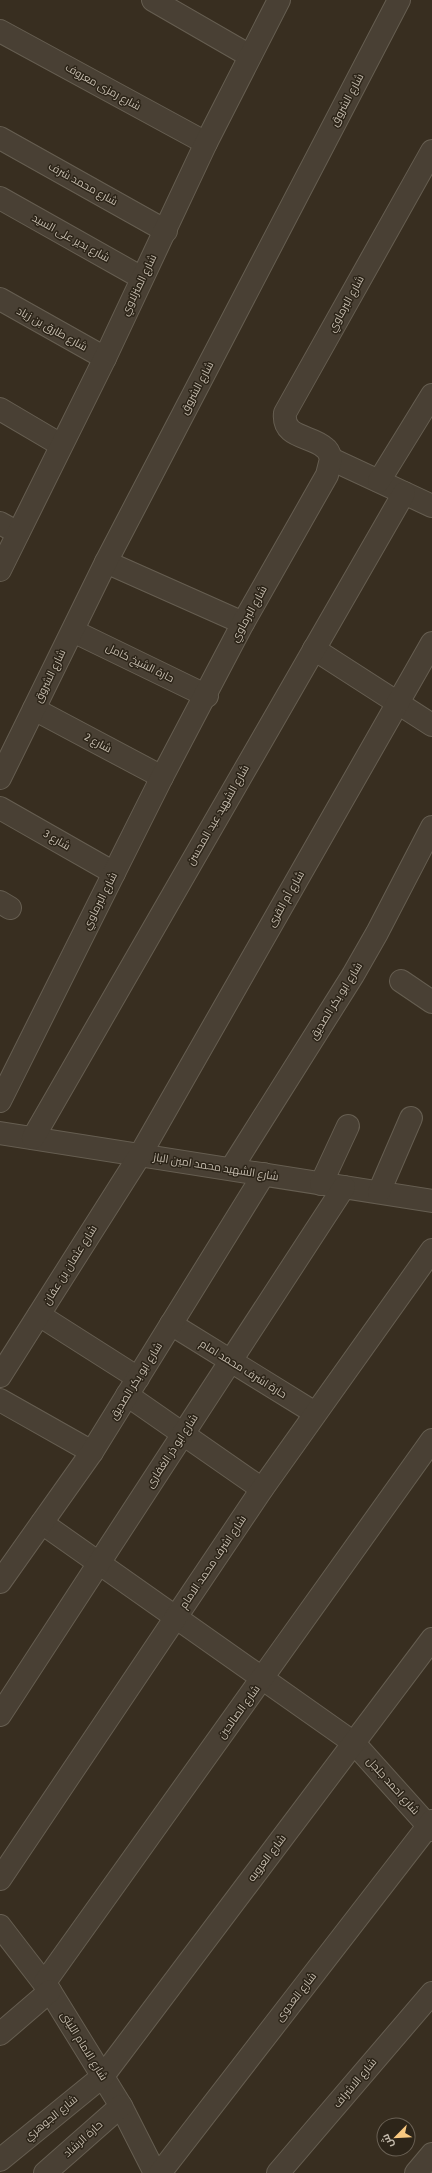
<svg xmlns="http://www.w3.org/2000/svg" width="432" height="2173" font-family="'Fira Sans Condensed',Cairo,sans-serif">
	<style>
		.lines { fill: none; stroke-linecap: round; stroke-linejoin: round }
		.minor-casing { stroke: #665e51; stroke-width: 24 }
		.minor { stroke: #494034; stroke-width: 22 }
		.labels { text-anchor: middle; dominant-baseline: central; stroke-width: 3; stroke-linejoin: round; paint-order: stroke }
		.street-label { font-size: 11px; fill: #c5bcae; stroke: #2d2519 }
	</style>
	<rect width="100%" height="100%" fill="#382e20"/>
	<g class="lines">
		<g class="minor-casing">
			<g id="minor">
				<polyline points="153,0 250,56"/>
				<polyline points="0,31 206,143"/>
				<polyline points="0,138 166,231"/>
				<polyline points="0,198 142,278"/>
				<polyline points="0,299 105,358"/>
				<polyline points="0,409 61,445"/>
				<polyline points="331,459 432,506"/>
				<polyline points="379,481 432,395"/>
				<polyline points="0,523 18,533"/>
				<polyline points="106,562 243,623"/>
				<polyline points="0,570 105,358 206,143 279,0"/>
				<polyline points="73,631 207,696"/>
				<polyline points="314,649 432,725"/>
				<polyline points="34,709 162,777"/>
				<polyline points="0,778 106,562 399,0"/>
				<polyline points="0,808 114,873"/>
				<polyline points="0,902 10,908"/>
				<polyline points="401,981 432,1002"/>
				<path d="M0,1101l162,-324 81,-154 84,-148 4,-16c-1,-4 -3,-9 -6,-11 -13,-13 -43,-9 -40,-35l147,-262"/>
				<polyline points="0,1133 432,1201"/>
				<polyline points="33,1138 404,493"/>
				<polyline points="231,1169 353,975 377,933 432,827"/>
				<polyline points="321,1184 348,1126"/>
				<polyline points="379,1192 411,1118"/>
				<polyline points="39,1315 138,1378"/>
				<polyline points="171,1324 315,1413"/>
				<polyline points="0,1376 140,1155 432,643"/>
				<polyline points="127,1395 262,1489"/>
				<polyline points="0,1400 92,1452"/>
				<polyline points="42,1523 354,1743 432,1830"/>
				<polyline points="0,1582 92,1452 264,1174"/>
				<polyline points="0,1715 344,1187"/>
				<polyline points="0,1879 262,1489 432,1250"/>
				<polyline points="0,1926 50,1991 121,2106 155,2173"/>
				<polyline points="45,1982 432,1440"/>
				<polyline points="0,2034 50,1991"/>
				<polyline points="0,2160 103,2076 432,1639"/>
				<polyline points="45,2173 121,2106"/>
				<polyline points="160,2173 432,1821"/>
				<polyline points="278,2173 432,1993"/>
				<polyline points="416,2173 432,2154"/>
			</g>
		</g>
		<use href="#minor" class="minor"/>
	</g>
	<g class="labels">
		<g class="street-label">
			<text transform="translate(103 87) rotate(29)">شارع رمزى معروف</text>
			<text transform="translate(347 100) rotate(-62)">شارع الشروق</text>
			<text transform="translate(83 184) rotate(29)">شارع محمد شرف</text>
			<text transform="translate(71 238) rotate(29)">شارع بدير على السيد</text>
			<text transform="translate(139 285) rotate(-64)">شارع المنزلاوي</text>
			<text transform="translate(346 304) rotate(-61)">شارع البرماوي</text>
			<text transform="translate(52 329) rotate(29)">شارع طارق بن زياد</text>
			<text transform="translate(197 388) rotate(-62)">شارع الشروق</text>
			<text transform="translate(249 614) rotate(-61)">شارع البرماوي</text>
			<text transform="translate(140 663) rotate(26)">حارة الشيخ كامل</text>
			<text transform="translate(50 676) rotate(-64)">شارع الشروق</text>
			<text transform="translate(98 743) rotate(28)">شارع 2</text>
			<text transform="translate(218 815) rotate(-60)">شارع الشهيد عبد المحسن</text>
			<text transform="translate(57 840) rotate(30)">شارع 3</text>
			<text transform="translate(286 899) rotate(-60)">شارع أم القرى</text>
			<text transform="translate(100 901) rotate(-63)">شارع البرماوي</text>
			<text transform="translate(336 1001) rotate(-58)">شارع ابو بكر الصديق</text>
			<text transform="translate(216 1167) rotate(9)">شارع الشهيد محمد امين الباز</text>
			<text transform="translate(70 1265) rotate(-58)">شارع عثمان بن عفان</text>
			<text transform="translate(243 1369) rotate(32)">حارة اشرف محمد امام</text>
			<text transform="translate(136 1381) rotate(-58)">شارع ابو بكر الصديق</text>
			<text transform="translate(172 1451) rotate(-57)">شارع ابو ذر الغفارى</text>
			<text transform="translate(213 1562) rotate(-56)">شارع اشرف محمد الامام</text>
			<text transform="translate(239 1712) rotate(-54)">شارع الصالحين</text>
			<text transform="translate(393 1786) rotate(48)">شارع احمد جلجل</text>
			<text transform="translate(267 1858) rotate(-53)">شارع العروبه</text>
			<text transform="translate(296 1997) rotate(-52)">شارع العدوى</text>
			<text transform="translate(84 2046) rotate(58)">شارع الامام الليثى</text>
			<text transform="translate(355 2083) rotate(-50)">شارع الاشراف</text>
			<text transform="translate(51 2118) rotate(-39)">شارع الجوهري</text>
			<text transform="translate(83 2139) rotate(-42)">حارة الرشاد</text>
		</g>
	</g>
	<g transform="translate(396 2137) rotate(246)"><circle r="19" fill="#2d2519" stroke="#6a6155"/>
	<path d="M0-3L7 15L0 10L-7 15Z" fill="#f8c880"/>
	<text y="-6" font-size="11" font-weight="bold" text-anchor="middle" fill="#c5bcae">ش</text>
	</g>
</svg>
